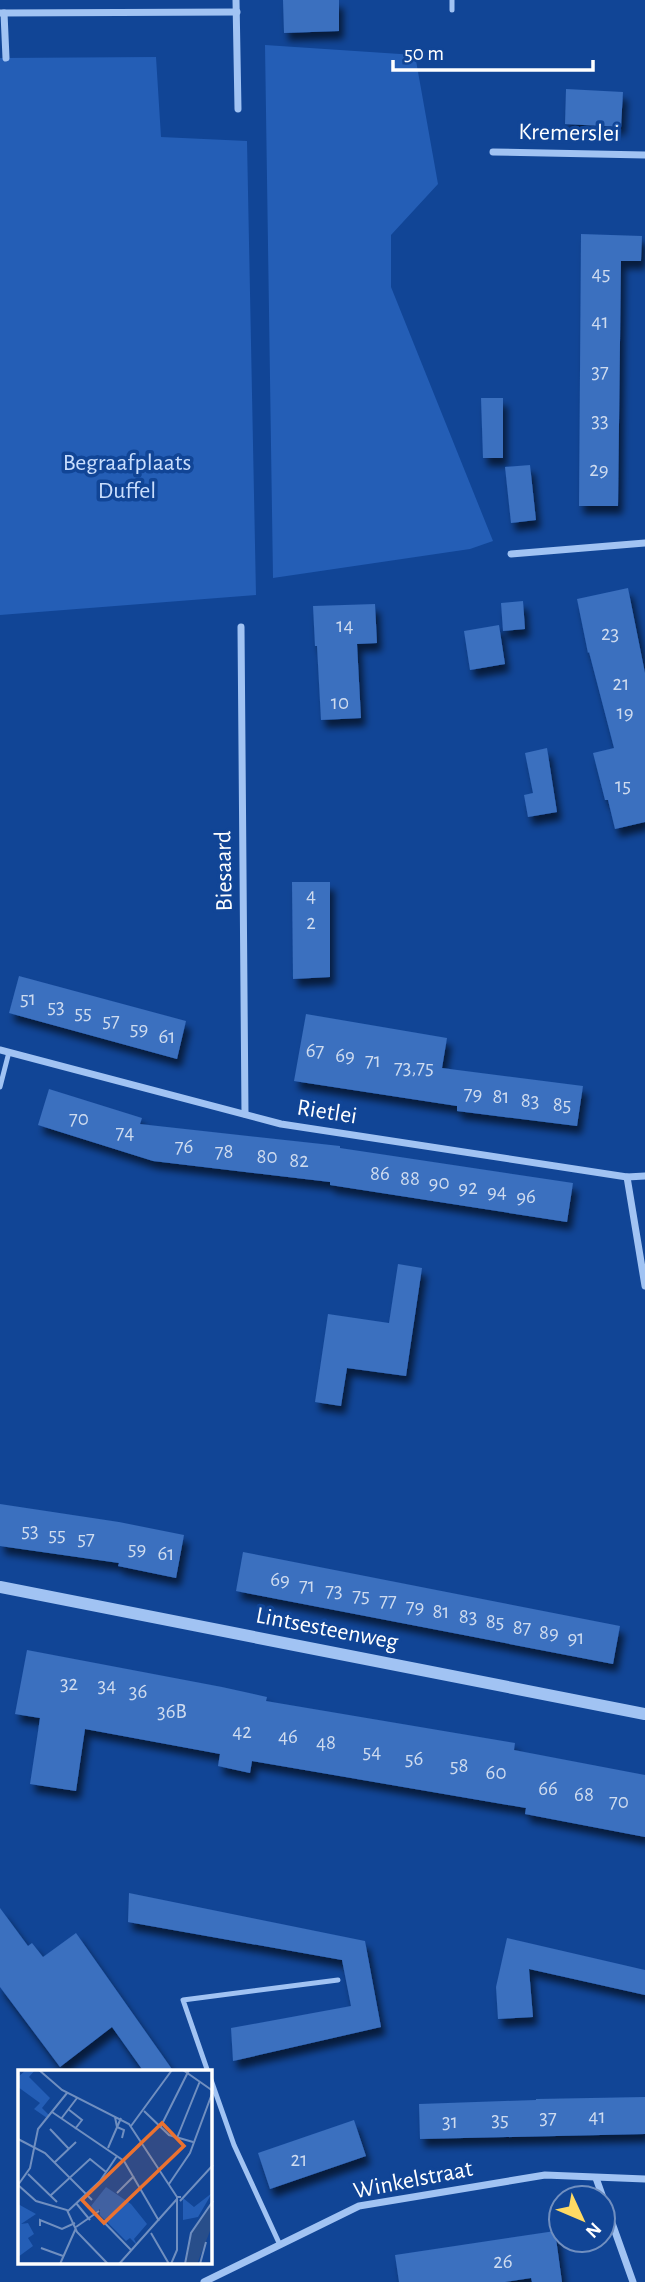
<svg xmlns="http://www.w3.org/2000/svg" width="645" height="2282" font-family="'Alegreya Sans',sans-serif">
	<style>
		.green { fill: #245eb6 }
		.building { fill: #3a6fbf; filter: url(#shadow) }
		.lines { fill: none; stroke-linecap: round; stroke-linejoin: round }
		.service { stroke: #a1c3f3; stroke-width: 5 }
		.minor { stroke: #a1c3f3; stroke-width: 7 }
		.tertiary { stroke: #a1c3f3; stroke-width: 12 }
		.labels { text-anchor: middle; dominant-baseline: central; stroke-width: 7; stroke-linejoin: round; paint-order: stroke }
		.number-label { font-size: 21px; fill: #cedbef }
		.street-label { font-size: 24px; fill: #fff; stroke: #114596 }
		.park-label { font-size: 24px; fill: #c9defd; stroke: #114596 }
		.inset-road { fill: none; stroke: #708fc0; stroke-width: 2 }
		.view { fill: #eb7230; fill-opacity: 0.15; stroke: #eb7230; stroke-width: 3.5 }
		.inset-edge { fill: none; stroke: #fff; stroke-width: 3.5 }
	</style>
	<defs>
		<filter id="shadow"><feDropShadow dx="4.5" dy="8" stdDeviation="3.5" flood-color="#0009"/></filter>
	</defs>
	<rect width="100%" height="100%" fill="#114596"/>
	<g class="green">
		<polygon points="265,45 415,55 438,184 391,235 391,287 493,541 470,549 273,578"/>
		<polygon points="156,57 161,137 247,141 256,595 0,615 0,58"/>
	</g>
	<g class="building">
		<polygon points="283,0 339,0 339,31 284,33"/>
		<polygon points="566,89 623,92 621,127 565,124"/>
		<polygon points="581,234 642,236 641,261 621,261 618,506 579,506"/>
		<polygon points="481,398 503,398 503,458 483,458"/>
		<polygon points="530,465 536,520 511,523 505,467"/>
		<polygon points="628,588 645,673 645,822 615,829 608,800 605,800 593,753 614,748 589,652 588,653 577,599"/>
		<polygon points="523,601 525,629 503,631 501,603"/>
		<polygon points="375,604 377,643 357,644 361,718 321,720 317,646 315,646 313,606"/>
		<polygon points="499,625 505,664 470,670 464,631"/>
		<polygon points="547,748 557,812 528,817 524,795 533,793 525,753"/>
		<polygon points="292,882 330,882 330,977 293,979"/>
		<polygon points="19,976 186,1021 177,1059 9,1013"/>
		<polygon points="306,1014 447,1038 442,1068 583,1086 577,1126 457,1111 457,1106 294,1081"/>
		<polygon points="49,1089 142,1118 140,1124 340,1146 340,1148 573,1183 567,1222 330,1185 330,1182 153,1161 38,1125"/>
		<polygon points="398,1264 422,1268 406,1376 347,1368 341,1406 315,1402 328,1314 389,1323"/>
		<polygon points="0,1504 119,1522 184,1535 176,1578 118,1566 119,1563 0,1546"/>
		<polygon points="243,1552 620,1626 613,1664 236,1591"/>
		<polygon points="27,1650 222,1687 267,1697 266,1701 515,1743 514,1750 645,1775 645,1837 525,1814 526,1808 252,1761 250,1773 218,1766 220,1754 85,1729 76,1791 30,1784 40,1718 15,1714"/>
		<polygon points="129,1893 365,1941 381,2027 233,2061 231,2028 351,2006 342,1960 128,1922"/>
		<polygon points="0,1908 28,1946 32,1943 43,1957 76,1933 174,2072 144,2072 112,2027 60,2067 0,1987"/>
		<polygon points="507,1938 645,1970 645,1995 529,1969 533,2017 498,2019 496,1987"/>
		<polygon points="645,2097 645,2134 420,2139 419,2104 536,2100 536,2099"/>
		<polygon points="354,2120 366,2156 270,2189 258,2153"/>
		<polygon points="555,2231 562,2282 532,2282 531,2278 505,2282 399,2282 395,2255"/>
	</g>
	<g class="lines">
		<g class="service">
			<polyline points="452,10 452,0"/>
			<polyline points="0,1087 9,1052"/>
			<polyline points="208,2072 183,2000 338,1980"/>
			<polyline points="210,2077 234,2145 280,2245"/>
		</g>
		<g class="minor">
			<polyline points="236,0 238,109"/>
			<polyline points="0,13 237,12"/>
			<polyline points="4,13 6,58"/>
			<polyline points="493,152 645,155"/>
			<polyline points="511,554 645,543"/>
			<polyline points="241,627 245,1114"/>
			<polyline points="0,1050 281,1124 627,1177 645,1176"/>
			<polyline points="627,1177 645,1286"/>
			<polyline points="596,2178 633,2282"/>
			<polyline points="204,2282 359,2206 545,2175 645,2179"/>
		</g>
		<polyline class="tertiary" points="0,1587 645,1714"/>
	</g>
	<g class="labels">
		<g class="number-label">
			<text x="601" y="273">45</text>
			<text x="600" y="321">41</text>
			<text x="600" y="371">37</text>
			<text x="600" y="420">33</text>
			<text x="599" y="469">29</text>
			<text x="345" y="625">14</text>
			<text x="610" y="633">23</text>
			<text x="621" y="683">21</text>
			<text x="340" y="702">10</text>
			<text x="625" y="712">19</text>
			<text x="623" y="785">15</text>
			<text x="311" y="895">4</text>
			<text x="311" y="922">2</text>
			<text x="28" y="998">51</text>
			<text x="56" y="1006">53</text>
			<text x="83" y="1012">55</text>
			<text x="111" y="1020">57</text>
			<text x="139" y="1028">59</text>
			<text x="167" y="1036">61</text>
			<text x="315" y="1050">67</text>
			<text x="345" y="1055">69</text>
			<text x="373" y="1060">71</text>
			<text x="414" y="1067">73,75</text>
			<text x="473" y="1093">79</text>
			<text x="501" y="1096">81</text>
			<text x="530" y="1100">83</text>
			<text x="562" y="1104">85</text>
			<text x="79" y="1118">70</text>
			<text x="125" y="1132">74</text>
			<text x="184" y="1146">76</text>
			<text x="224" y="1151">78</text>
			<text x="267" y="1156">80</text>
			<text x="299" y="1160">82</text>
			<text x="380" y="1173">86</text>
			<text x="410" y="1178">88</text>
			<text x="439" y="1182">90</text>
			<text x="468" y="1187">92</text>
			<text x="497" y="1191">94</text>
			<text x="526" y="1196">96</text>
			<text x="30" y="1530">53</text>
			<text x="57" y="1534">55</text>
			<text x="86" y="1538">57</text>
			<text x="137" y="1548">59</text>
			<text x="166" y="1553">61</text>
			<text x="280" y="1579">69</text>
			<text x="307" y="1585">71</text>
			<text x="334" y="1590">73</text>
			<text x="361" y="1595">75</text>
			<text x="388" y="1600">77</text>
			<text x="415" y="1606">79</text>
			<text x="441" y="1611">81</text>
			<text x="468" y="1616">83</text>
			<text x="495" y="1621">85</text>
			<text x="522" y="1627">87</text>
			<text x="549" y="1632">89</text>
			<text x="576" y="1637">91</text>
			<text x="69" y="1683">32</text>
			<text x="107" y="1685">34</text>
			<text x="138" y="1691">36</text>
			<text x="172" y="1711">36B</text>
			<text x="242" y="1731">42</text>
			<text x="288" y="1736">46</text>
			<text x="326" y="1742">48</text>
			<text x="372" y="1751">54</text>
			<text x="414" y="1758">56</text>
			<text x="459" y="1765">58</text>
			<text x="496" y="1772">60</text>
			<text x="548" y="1788">66</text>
			<text x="584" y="1794">68</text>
			<text x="619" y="1801">70</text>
			<text x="597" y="2116">41</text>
			<text x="548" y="2117">37</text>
			<text x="500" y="2119">35</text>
			<text x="450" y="2121">31</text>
			<text x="299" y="2159">21</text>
			<text x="503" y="2261">26</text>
		</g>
		<g class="street-label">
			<text transform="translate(569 133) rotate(1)">Kremerslei</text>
			<text transform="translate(224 871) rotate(-91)">Biesaard</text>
			<text transform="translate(327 1112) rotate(9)">Rietlei</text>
			<text transform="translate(327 1629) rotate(11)">Lintsesteenweg</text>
			<text transform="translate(413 2180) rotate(-11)">Winkelstraat</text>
		</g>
		<g class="park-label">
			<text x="127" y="463">Begraafplaats<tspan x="127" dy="28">Duffel</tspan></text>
		</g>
	</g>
	<g transform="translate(18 2070)">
		<rect width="194" height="194" fill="#114596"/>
		<path d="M8,0h9l-6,7 21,21 -8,10 7,7 -2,3 -13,-9 6,-6 -22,-16v-10zM88,117l25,17 16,20 -13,15 3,6 -7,-7 -4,3 -26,-26v-6l-4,3 -5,-6zM194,123l-14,24 -15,3v-22l11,9zM0,134l18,10 -15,10 7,-1 6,11 -6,4 5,8 -15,11z" fill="#245eb6"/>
		<path d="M194,132v24l-15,38h-11l6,-33z" fill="#284e8a"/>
		<path class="inset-road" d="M21,0l23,20 67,34 48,73M165,0l30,21M50,39l14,11 -7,9M126,41l25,24 24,7M34,42l72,49 35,60M97,47l2,10 7,3 -2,8M43,49l16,-21M113,56l41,-56M142,58l29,-58M32,59l19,20M159,68l23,-57M0,69l27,14 47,47M90,78l13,-30M37,92l21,-20M10,104l29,28M151,114l21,-31 23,-62M0,115l18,16 31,9 10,22 31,32M0,115l12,-17 8,-39 29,-36M99,123l17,-17M32,126l40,-37 16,13M162,131l33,-36M58,133l14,17M50,141l32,-30 17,-25M78,144l36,37M22,156v-6l22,9 13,-6M58,157l23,-16M133,163l18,31M23,178l22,8M42,194l16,-36M101,194l58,-65M153,194l6,-14v-53h4M167,194l6,-31 22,-32M182,194l6,-22"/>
		<path class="view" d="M144,53l22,23 -80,77 -22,-23z"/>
		<rect width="194" height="194" class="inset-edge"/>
	</g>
	<g transform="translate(582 2219) rotate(134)"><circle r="33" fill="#114596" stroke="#708fc0" stroke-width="2"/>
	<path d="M0-5L12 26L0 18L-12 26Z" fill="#ffda64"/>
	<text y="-10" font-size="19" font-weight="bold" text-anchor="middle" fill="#ffffff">N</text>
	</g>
	<path d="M393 60v10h200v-10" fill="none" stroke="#ffffff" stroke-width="3.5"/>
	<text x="404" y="60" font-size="21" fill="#ffffff" stroke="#114596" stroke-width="5" paint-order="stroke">50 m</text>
</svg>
